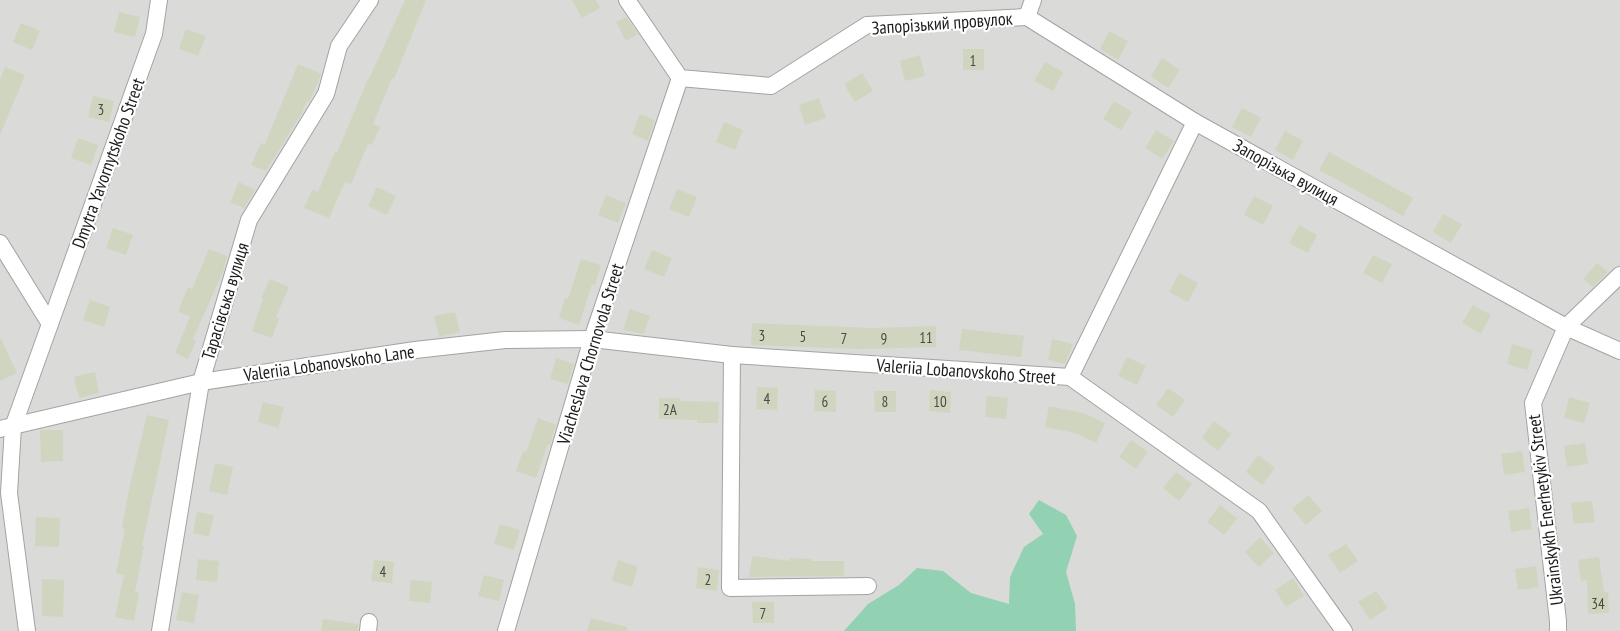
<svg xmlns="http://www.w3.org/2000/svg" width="1620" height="631" font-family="'PT Sans Narrow',sans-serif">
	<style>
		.residential { fill: #dadad9 }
		.forest { fill: #92d1b2 }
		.building { fill: #d0d5c0 }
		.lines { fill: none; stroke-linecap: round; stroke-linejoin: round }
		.minor-casing { stroke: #a3a3a3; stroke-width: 18 }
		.minor { stroke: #fff; stroke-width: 16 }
		.labels { text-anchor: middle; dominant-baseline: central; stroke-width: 4.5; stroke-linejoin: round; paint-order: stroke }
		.number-label { font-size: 15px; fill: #494a45 }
		.street-label { font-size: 18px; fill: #1c1c1c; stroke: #fff }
	</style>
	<rect width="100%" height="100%" fill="#e8eee0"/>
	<rect class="residential" x="0" y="0" width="1620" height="631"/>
	<polygon class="forest" points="1039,500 1066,515 1077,536 1066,572 1075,604 1076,631 844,631 868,604 899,585 917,568 943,571 971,593 1009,604 1010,577 1024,547 1043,534 1029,514"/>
	<g class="building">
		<polygon points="405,0 426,0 394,79 392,78 373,124 380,127 372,145 368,144 351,184 345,182 329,218 304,208 312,190 318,192 335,152 337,153 368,79 369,79"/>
		<polygon points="572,0 596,0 600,8 582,18"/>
		<polygon points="119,12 140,17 135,37 114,32"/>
		<polygon points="626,17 638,34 626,41 616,22"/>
		<polygon points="21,23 40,31 32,50 13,42"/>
		<polygon points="186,29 206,36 198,56 179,49"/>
		<polygon points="1109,31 1128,41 1118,60 1100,49"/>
		<rect x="963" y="49" width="21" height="21"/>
		<polygon points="920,55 925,76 905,81 900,61"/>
		<polygon points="1162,58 1180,70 1168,88 1151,76"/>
		<polygon points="1045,62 1063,72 1053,91 1034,81"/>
		<polygon points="298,64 321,74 319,80 311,98 309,102 307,101 300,116 266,171 251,165 261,143 265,144"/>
		<polygon points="5,67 25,75 0,135 0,80"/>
		<polygon points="862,73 873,91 855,102 844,84"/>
		<polygon points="93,96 114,101 109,122 88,117"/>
		<polygon points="819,98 826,118 805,125 799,105"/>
		<polygon points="1114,101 1132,112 1121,130 1103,119"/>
		<polygon points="1242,108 1261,118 1251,137 1232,127"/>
		<polygon points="640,114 655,120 648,141 632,134"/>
		<polygon points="724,122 743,130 735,150 716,142"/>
		<polygon points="1156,130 1174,141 1162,159 1145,148"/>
		<polygon points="1285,131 1303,141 1293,160 1275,150"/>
		<polygon points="78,138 98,145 91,165 71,158"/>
		<polygon points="1329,152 1413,198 1403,216 1319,170"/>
		<polygon points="239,182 255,190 244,208 230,202"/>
		<polygon points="377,187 396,196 387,215 368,206"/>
		<polygon points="677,189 697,197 689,217 669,209"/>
		<polygon points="606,195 626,203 618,223 598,215"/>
		<polygon points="1254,196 1273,206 1263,225 1244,215"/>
		<polygon points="1443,214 1462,224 1451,243 1433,232"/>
		<polygon points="1299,225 1317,235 1308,253 1289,243"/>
		<polygon points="113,228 133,235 126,255 106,248"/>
		<polygon points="209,249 227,256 223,272 193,339 196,341 188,359 175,353 190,317 178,311 188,287 192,289"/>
		<polygon points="652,250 672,258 664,277 644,269"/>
		<polygon points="1373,255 1392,264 1382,283 1363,273"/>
		<polygon points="581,259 601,265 595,285 592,284 579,325 559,318 565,298 568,299"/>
		<polygon points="1597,263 1608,272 1593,287 1583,279"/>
		<polygon points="1179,273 1198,283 1188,302 1169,292"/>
		<polygon points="270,279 289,287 276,317 279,318 272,338 252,331 263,299 261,298"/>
		<polygon points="90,300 110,307 104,327 83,320"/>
		<polygon points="1473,305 1491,315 1481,334 1462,323"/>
		<polygon points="630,309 650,316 644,334 623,330"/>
		<polygon points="455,312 460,332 439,337 434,316"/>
		<polygon points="752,323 873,328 936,326 936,347 860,349 751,345"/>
		<polygon points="962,329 1024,336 1021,357 959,350"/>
		<polygon points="0,337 17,373 0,381"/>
		<polygon points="1052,339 1073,344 1065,364 1048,360"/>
		<polygon points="1512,344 1533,350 1527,370 1507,364"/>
		<polygon points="1127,357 1146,366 1137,385 1118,376"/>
		<polygon points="556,358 574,364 568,384 550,379"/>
		<polygon points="95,372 99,393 79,398 74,377"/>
		<polygon points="757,387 778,388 777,410 756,409"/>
		<polygon points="1168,388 1185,400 1173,417 1156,405"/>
		<polygon points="815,390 836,391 836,412 814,411"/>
		<polygon points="930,390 951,392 950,413 929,411"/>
		<polygon points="874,391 896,391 896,412 875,412"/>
		<polygon points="987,396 1008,398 1006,419 985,417"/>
		<polygon points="1569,397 1590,403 1584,423 1564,418"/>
		<polygon points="659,398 680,398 680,401 719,402 718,423 697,423 697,420 659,419"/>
		<polygon points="263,402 284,407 278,428 258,422"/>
		<polygon points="1049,406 1083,413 1105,423 1096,443 1075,433 1045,427"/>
		<polygon points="147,415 169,420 142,546 144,546 135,592 139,593 134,621 115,617 124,575 116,573 125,529 122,528 130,485"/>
		<polygon points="538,418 556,425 550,445 548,444 536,478 516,471 523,451 526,452"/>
		<polygon points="1214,421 1231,434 1218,451 1202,438"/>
		<polygon points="40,430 63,430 63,461 41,462"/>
		<polygon points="1131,440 1148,452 1136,469 1119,457"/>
		<polygon points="1585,443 1588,464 1567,467 1564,446"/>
		<polygon points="1522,451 1525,472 1504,475 1501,454"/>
		<polygon points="1258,455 1275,468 1262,485 1246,472"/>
		<polygon points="215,463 233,467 227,495 209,491"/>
		<polygon points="1176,472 1192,484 1179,501 1163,488"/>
		<polygon points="1308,495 1322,511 1306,525 1292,509"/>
		<polygon points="1592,501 1595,522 1574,524 1571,503"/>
		<polygon points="1220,505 1237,518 1224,535 1207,522"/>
		<polygon points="1529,508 1532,529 1511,532 1508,511"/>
		<polygon points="197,512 214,515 209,537 193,533"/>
		<polygon points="36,517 60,518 59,547 35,546"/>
		<polygon points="500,524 520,530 514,550 494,544"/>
		<polygon points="1260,537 1274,553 1259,567 1245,552"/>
		<polygon points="1346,544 1358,561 1340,573 1328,555"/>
		<polygon points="752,556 790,561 790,558 811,559 811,561 844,561 844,576 749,577"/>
		<polygon points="1599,557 1604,592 1608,592 1609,613 1588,614 1587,580 1581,581 1578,560"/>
		<polygon points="198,559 219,561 217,582 196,580"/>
		<polygon points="374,560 394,562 392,583 371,581"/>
		<polygon points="618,560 638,567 632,587 612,581"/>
		<polygon points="1536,566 1539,587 1518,590 1515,569"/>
		<polygon points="698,567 719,570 717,591 696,588"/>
		<polygon points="484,575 504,580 499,601 478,596"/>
		<polygon points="1293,578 1304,596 1286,607 1275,590"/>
		<polygon points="42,579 64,580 63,617 42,616"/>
		<polygon points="411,580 432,582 430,603 409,601"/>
		<polygon points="1376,591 1388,608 1370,620 1358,602"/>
		<polygon points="182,592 199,595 194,623 176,620"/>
		<polygon points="752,602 774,602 774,623 753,623"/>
		<polygon points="591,618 627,627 627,631 587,631"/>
		<polygon points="323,619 358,624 358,631 321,631"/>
	</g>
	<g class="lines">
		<g class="minor-casing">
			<g id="minor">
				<polyline points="627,0 680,78 771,86 867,25 1027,17"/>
				<polyline points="1033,0 1027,17 1195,122 1566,327 1620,351"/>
				<polyline points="0,243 50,324 13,427 9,493 27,631"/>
				<polyline points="50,324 154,34 159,0"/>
				<polyline points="732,355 730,588 868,586"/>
				<polyline points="1070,377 1195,122"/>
				<polyline points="0,429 201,382 415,350 505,340 592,339 732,355 1070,377 1259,511 1344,631"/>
				<polyline points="160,631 201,382 249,220 326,94 339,46 370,0"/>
				<polyline points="368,631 369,622"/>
				<polyline points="506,631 592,339 680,78"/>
				<polyline points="1558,631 1558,621 1533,403 1566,327 1620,275"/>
			</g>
		</g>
		<use href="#minor" class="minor"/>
	</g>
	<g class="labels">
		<g class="number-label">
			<text x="973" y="60">1</text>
			<text x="101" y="109">3</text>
			<text x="762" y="335">3</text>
			<text x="803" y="336">5</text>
			<text x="926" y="337">11</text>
			<text x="844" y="338">7</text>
			<text x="884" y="338">9</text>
			<text x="767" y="398">4</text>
			<text x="825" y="401">6</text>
			<text x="885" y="401">8</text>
			<text x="940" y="401">10</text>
			<text x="670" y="409">2А</text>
			<text x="383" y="571">4</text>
			<text x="708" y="579">2</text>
			<text x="1598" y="603">34</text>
			<text x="763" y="613">7</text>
		</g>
		<g class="street-label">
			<text transform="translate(942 23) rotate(-4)">Запорізький провулок</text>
			<text transform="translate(108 163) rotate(-70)">Dmytra Yavornytskoho Street</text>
			<text transform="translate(1286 172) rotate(29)">Запорізька вулиця</text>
			<text transform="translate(225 301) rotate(-73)">Тарасівська вулиця</text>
			<text transform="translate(590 354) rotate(-73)">Viacheslava Chornovola Street</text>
			<text transform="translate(329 363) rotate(-8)">Valeriia Lobanovskoho Lane</text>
			<text transform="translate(966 371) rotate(4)">Valeriia Lobanovskoho Street</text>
			<text transform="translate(1545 510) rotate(-97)">Ukrainskykh Enerhetykiv Street</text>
		</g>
	</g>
</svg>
